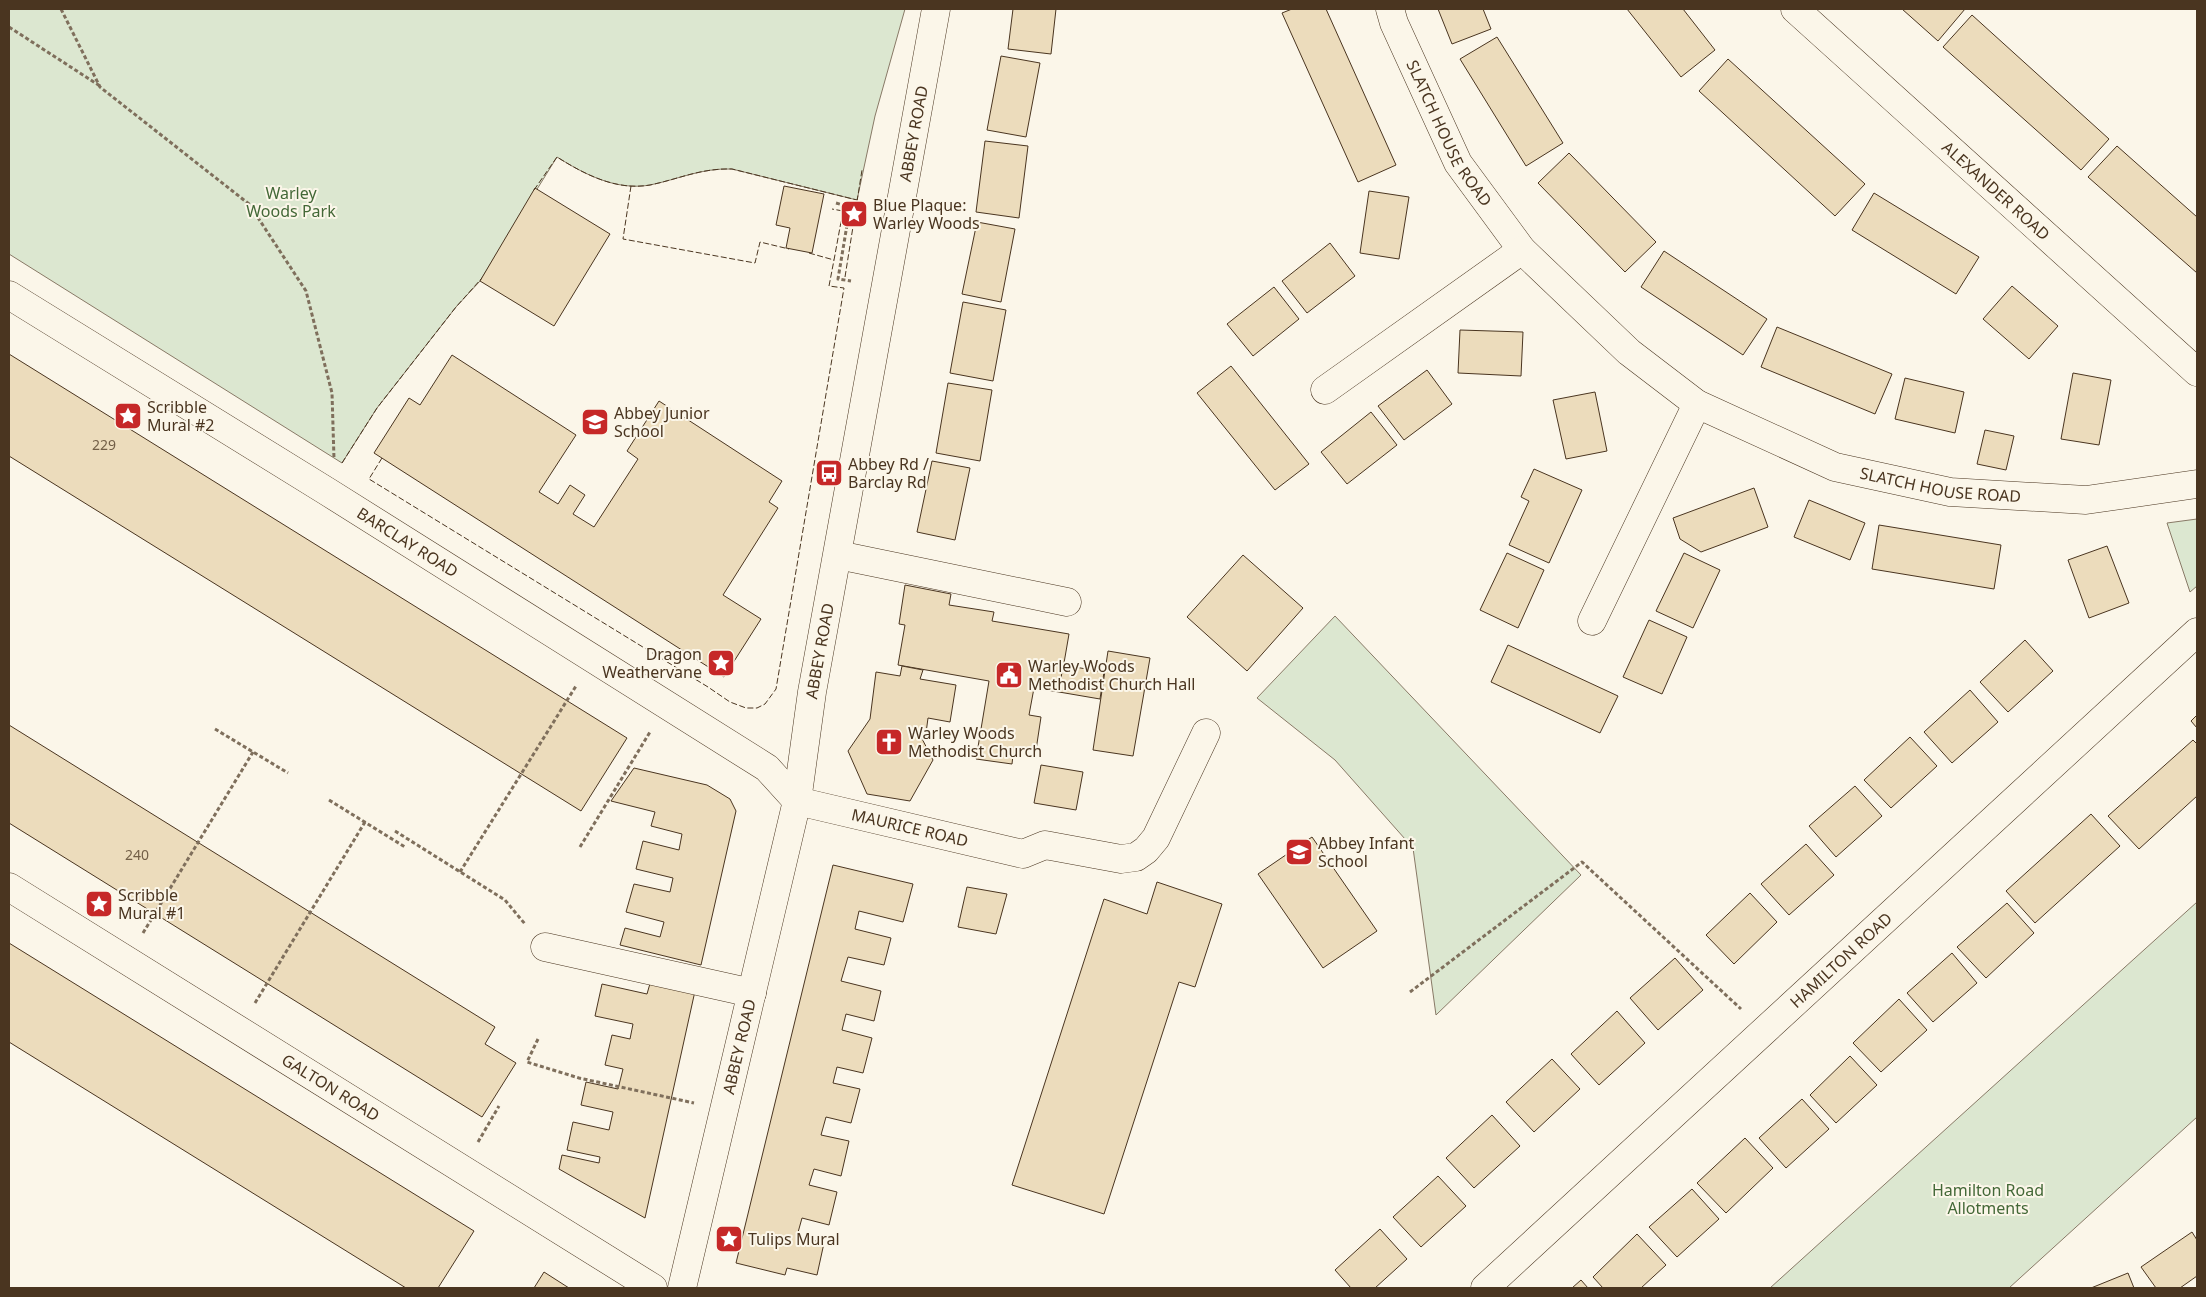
<svg xmlns="http://www.w3.org/2000/svg" width="2206" height="1297" font-family="'Noto Sans',sans-serif">
	<style>
		.green { fill: #dce7d0; stroke: #887966 }
		.building { fill: #ecdcbc; stroke: #4a3520 }
		.lines { fill: none; stroke-linecap: round; stroke-linejoin: round }
		.minor-casing { stroke: #4a3520; stroke-width: 29 }
		.path { stroke: #7f6f5c; stroke-width: 3; stroke-dasharray: 4 2.5; stroke-linecap: butt }
		.minor { stroke: #fbf6e9; stroke-width: 28 }
		.fence { stroke: #4a3520; stroke-width: 1; stroke-dasharray: 6 2.5; stroke-linecap: butt }
		.labels { text-anchor: middle; dominant-baseline: central; stroke-width: 4; stroke-linejoin: round; paint-order: stroke }
		.number-label { font-size: 14px; fill: #725f47 }
		.street-label { font-size: 16px; fill: #4a3520; stroke: #fbf6e9 }
		.park-label { font-size: 16px; fill: #436837; stroke: #fbf6e9 }
		.poi-label { font-size: 16px; fill: #4a3520; stroke: #fbf6e9; text-anchor: start }
	</style>
	<rect width="100%" height="100%" fill="#fbf6e9"/>
	<g class="green">
		<path d="M9,9h896l-30,107 -18,84 -125,-31c-31,-1 -53,10 -82,16 -34,6 -66,-11 -93,-28l-77,124 -24,26 -79,101 -35,55 -333,-209z"/>
		<polygon points="2197,519 2197,586 2190,592 2167,523"/>
		<polygon points="1335,616 1581,875 1436,1015 1413,848 1335,760 1257,698"/>
		<polygon points="2197,902 2197,1117 2009,1288 1770,1288"/>
	</g>
	<g class="building">
		<polygon points="1013,9 1056,9 1051,54 1008,49"/>
		<polygon points="1292,9 1326,9 1396,165 1358,182 1282,13"/>
		<polygon points="1438,9 1483,9 1491,29 1452,44"/>
		<polygon points="1627,9 1683,9 1715,50 1681,77"/>
		<polygon points="1902,9 1965,9 1938,41"/>
		<polygon points="1972,15 2109,139 2081,170 1943,47"/>
		<polygon points="1497,37 1563,143 1526,166 1460,59"/>
		<polygon points="1001,56 1040,63 1026,137 987,130"/>
		<polygon points="1728,59 1865,184 1835,216 1699,91"/>
		<polygon points="985,141 1028,146 1019,218 976,212"/>
		<polygon points="2117,146 2197,217 2197,273 2088,177"/>
		<polygon points="1569,153 1656,242 1625,272 1538,183"/>
		<polygon points="784,186 824,194 812,253 786,248 790,228 776,225"/>
		<polygon points="535,188 610,234 554,326 480,281"/>
		<polygon points="1369,191 1409,197 1399,259 1360,253"/>
		<polygon points="1874,193 1979,257 1956,294 1852,230"/>
		<polygon points="977,222 1015,229 1001,302 962,294"/>
		<polygon points="1330,243 1355,276 1307,313 1282,281"/>
		<polygon points="1664,251 1767,319 1743,355 1641,287"/>
		<polygon points="2012,286 2058,326 2029,359 1983,319"/>
		<polygon points="1274,287 1299,319 1253,356 1227,324"/>
		<polygon points="963,302 1006,310 993,381 950,373"/>
		<polygon points="1777,327 1892,374 1875,414 1761,367"/>
		<polygon points="1460,330 1523,332 1521,376 1458,373"/>
		<polygon points="9,354 627,738 581,811 9,456"/>
		<polygon points="452,355 576,435 539,492 558,504 570,485 585,495 573,514 594,527 638,459 627,451 659,401 782,481 769,502 778,508 723,595 761,619 724,677 374,453 409,398 420,405"/>
		<polygon points="1231,366 1309,464 1275,490 1197,393"/>
		<polygon points="1427,370 1452,404 1404,440 1378,406"/>
		<polygon points="2073,373 2111,380 2099,445 2061,439"/>
		<polygon points="1905,378 1964,392 1955,433 1895,419"/>
		<polygon points="948,383 992,390 980,461 936,453"/>
		<polygon points="1595,392 1607,451 1566,459 1553,400"/>
		<polygon points="1371,412 1397,445 1347,484 1321,452"/>
		<polygon points="1985,430 2014,436 2006,470 1977,464"/>
		<polygon points="932,461 970,468 955,540 917,532"/>
		<polygon points="1534,469 1582,490 1549,563 1509,545 1529,501 1521,497"/>
		<polygon points="1754,488 1768,527 1701,552 1680,539 1673,518"/>
		<polygon points="1809,500 1865,523 1850,560 1794,537"/>
		<polygon points="1879,525 2001,545 1994,589 1872,569"/>
		<polygon points="2107,546 2129,603 2089,618 2068,560"/>
		<polygon points="1507,553 1544,570 1518,628 1480,610"/>
		<polygon points="1684,553 1720,570 1693,628 1656,611"/>
		<polygon points="1243,555 1303,608 1247,671 1187,617"/>
		<polygon points="905,585 951,594 949,605 994,612 992,621 1069,634 1059,692 1034,688 1029,715 1041,717 1036,750 1019,749 1013,755 1012,764 976,759 989,681 898,665 905,625 899,624"/>
		<polygon points="1649,620 1687,637 1662,694 1623,677"/>
		<polygon points="2025,640 2053,671 2008,712 1980,682"/>
		<polygon points="1508,645 1618,696 1600,733 1491,682"/>
		<polygon points="1108,651 1150,658 1133,756 1093,750"/>
		<polygon points="1063,665 1104,672 1100,699 1059,692"/>
		<polygon points="902,666 923,670 920,679 956,685 950,722 928,718 926,733 918,731 933,760 910,801 867,794 848,751 870,719 876,672 900,676"/>
		<polygon points="1970,690 1998,722 1952,763 1924,732"/>
		<polygon points="2197,715 2197,728 2191,721"/>
		<polygon points="9,725 495,1027 485,1044 516,1063 482,1117 9,823"/>
		<polygon points="1910,737 1937,766 1891,808 1864,780"/>
		<polygon points="2193,740 2197,744 2197,796 2139,849 2108,816"/>
		<polygon points="1041,765 1083,772 1076,810 1034,803"/>
		<polygon points="634,768 707,785 730,799 736,811 701,965 620,945 625,928 660,937 664,922 626,912 634,884 670,892 673,878 636,869 643,841 679,850 682,834 651,826 655,812 611,801"/>
		<polygon points="1855,786 1882,816 1836,857 1809,826"/>
		<polygon points="2091,814 2120,846 2035,923 2006,891"/>
		<polygon points="1312,837 1377,931 1323,968 1258,874"/>
		<polygon points="1806,844 1834,875 1789,915 1761,884"/>
		<polygon points="833,865 913,884 903,922 859,911 855,929 891,938 884,965 848,957 841,981 881,991 874,1021 846,1014 842,1030 872,1038 863,1073 837,1067 833,1083 860,1089 851,1123 826,1117 821,1135 849,1141 841,1176 814,1169 809,1185 837,1192 829,1225 802,1218 797,1236 824,1243 817,1275 787,1268 785,1275 736,1263"/>
		<polygon points="1157,882 1222,904 1195,987 1179,982 1104,1214 1012,1185 1104,899 1147,914"/>
		<polygon points="967,887 1007,894 996,934 958,927"/>
		<polygon points="1750,893 1777,922 1734,964 1706,935"/>
		<polygon points="2007,903 2034,933 1986,978 1957,947"/>
		<polygon points="9,943 474,1231 438,1288 406,1288 9,1042"/>
		<polygon points="1952,953 1977,983 1933,1022 1907,993"/>
		<polygon points="1675,958 1703,990 1658,1030 1630,998"/>
		<polygon points="651,980 695,991 645,1218 559,1169 562,1155 599,1163 600,1157 567,1150 573,1122 609,1130 613,1112 581,1105 586,1082 618,1089 623,1069 605,1065 612,1035 630,1039 633,1024 595,1016 602,984 647,994"/>
		<polygon points="1899,999 1927,1030 1881,1072 1853,1043"/>
		<polygon points="1617,1011 1645,1043 1599,1085 1571,1054"/>
		<polygon points="1850,1056 1877,1085 1836,1123 1810,1095"/>
		<polygon points="1552,1059 1580,1089 1534,1132 1506,1102"/>
		<polygon points="1802,1099 1829,1129 1786,1168 1759,1138"/>
		<polygon points="1492,1115 1520,1146 1474,1188 1446,1158"/>
		<polygon points="1745,1138 1773,1168 1726,1213 1697,1183"/>
		<polygon points="1438,1176 1466,1206 1421,1247 1393,1217"/>
		<polygon points="1692,1189 1719,1219 1677,1257 1649,1227"/>
		<polygon points="1380,1229 1407,1259 1375,1288 1351,1288 1335,1270"/>
		<polygon points="2192,1232 2197,1240 2197,1276 2180,1288 2156,1288 2141,1267"/>
		<polygon points="1637,1234 1666,1265 1641,1288 1603,1288 1593,1277"/>
		<polygon points="544,1272 569,1288 534,1288"/>
		<polygon points="2128,1273 2134,1288 2091,1288"/>
		<polygon points="1581,1280 1588,1288 1572,1288"/>
	</g>
	<g class="lines">
		<g class="minor-casing">
			<g id="minor">
				<path id="s1" d="M1390,9l4,14 64,140 64,87 107,102 68,52 138,63 115,25 136,8 111,-16"/>
				<path id="s2" d="M1795,9l402,363"/>
				<path id="s3" d="M9,295l319,197 439,276 30,33"/>
				<polyline points="1325,390 1522,250"/>
				<polyline points="838,555 1067,602"/>
				<polyline points="1592,621 1697,404"/>
				<path id="s4" d="M797,801l226,53 22,-9 76,14 15,-2 10,-7 10,-12 50,-105"/>
				<path id="s5" d="M9,887l644,401"/>
				<polyline points="545,947 752,993"/>
				<path id="s6" d="M682,1288l115,-487 15,-109 124,-683"/>
				<path id="s7" d="M1485,1288l712,-656"/>
			</g>
		</g>
		<g class="path">
			<polyline points="61,9 100,87 249,204 306,291 332,393 334,459"/>
			<polyline points="9,27 100,86"/>
			<polyline points="836,203 850,207 838,279 851,281"/>
			<polyline points="215,729 288,773"/>
			<polyline points="329,800 405,847"/>
			<polyline points="395,831 505,900 525,924"/>
			<polyline points="580,847 650,732"/>
			<polyline points="460,872 576,686"/>
			<polyline points="143,933 253,752"/>
			<polyline points="1410,992 1582,862 1741,1009"/>
			<polyline points="255,1003 365,822"/>
			<polyline points="538,1039 527,1062 579,1078 694,1103"/>
			<polyline points="478,1142 499,1106"/>
		</g>
		<use href="#minor" class="minor"/>
		<g class="fence">
			<polyline points="631,186 623,239 755,263 760,242 789,249"/>
			<path d="M534,190l23,-33c27,17 59,34 93,28 29,-6 51,-17 82,-16l125,31"/>
			<polyline points="809,253 834,260 843,211 832,209"/>
			<polyline points="845,277 862,170"/>
			<polyline points="382,458 369,479 708,687 730,702 746,708 757,708 765,704 776,689 844,288 829,286 834,260"/>
			<polyline points="342,463 377,408 456,307 482,278"/>
		</g>
	</g>
	<defs>
		<g id="sight-square" transform="scale(1.4375)"><rect x="-9" y="-9" width="18" height="18" rx="4" fill="#c62828" stroke="#fbf6e9"/><path d="M0-6L1.8-2.2L6-1.7L2.9 1.2L3.7 5.4L0 3.3L-3.7 5.4L-2.9 1.2L-6-1.7L-1.8-2.2Z" fill="#fff"/></g>
		<g id="school-square" transform="scale(1.4375)"><rect x="-9" y="-9" width="18" height="18" rx="4" fill="#c62828" stroke="#fbf6e9"/><path d="M0-5L7-2L0 1L-7-2ZM-4 1L0 2.5L4 1V4Q0 6-4 4Z" fill="#fff"/></g>
		<g id="bus-square" transform="scale(1.4375)"><rect x="-9" y="-9" width="18" height="18" rx="4" fill="#c62828" stroke="#fbf6e9"/><path d="M-5-6H5V4H4V6H2V4H-2V6H-4V4H-5ZM-3.5-4V0h7V-4ZM-3.5 1.2v1.5H-2V1.2ZM2 1.2v1.5H3.5V1.2Z" fill="#fff"/></g>
		<g id="civic-square" transform="scale(1.4375)"><rect x="-9" y="-9" width="18" height="18" rx="4" fill="#c62828" stroke="#fbf6e9"/><path d="M-.6-6.5H3V-4.5H.6V-3L4-1V1h2V6H-6V1h2V-1L-.6-3ZM-1.2 2.5V6h2.4V2.5Z" fill="#fff"/></g>
		<g id="church-square" transform="scale(1.4375)"><rect x="-9" y="-9" width="18" height="18" rx="4" fill="#c62828" stroke="#fbf6e9"/><path d="M-1.2-6h2.4v3.5h3.3v2.4h-3.3V6h-2.4V-.1h-3.3v-2.4h3.3Z" fill="#fff"/></g>
	</defs>
	<g fill-rule="evenodd">
		<use href="#sight-square" x="854" y="214"/>
		<use href="#sight-square" x="128" y="416"/>
		<use href="#school-square" x="595" y="422"/>
		<use href="#bus-square" x="829" y="473"/>
		<use href="#sight-square" x="721" y="663"/>
		<use href="#civic-square" x="1009" y="675"/>
		<use href="#church-square" x="889" y="742"/>
		<use href="#school-square" x="1299" y="852"/>
		<use href="#sight-square" x="99" y="904"/>
		<use href="#sight-square" x="729" y="1239"/>
	</g>
	<g class="labels">
		<g class="number-label">
			<text x="104" y="444">229</text>
			<text x="137" y="854">240</text>
		</g>
		<g class="street-label">
			<text stroke="none"><textPath href="#s1" startOffset="138">SLATCH HOUSE ROAD</textPath></text>
			<text stroke="none"><textPath href="#s6" startOffset="1178">ABBEY ROAD</textPath></text>
			<text stroke="none"><textPath href="#s2" startOffset="271">ALEXANDER ROAD</textPath></text>
			<text stroke="none"><textPath href="#s1" startOffset="769">SLATCH HOUSE ROAD</textPath></text>
			<text stroke="none"><textPath href="#s3" startOffset="469">BARCLAY ROAD</textPath></text>
			<text stroke="none"><textPath href="#s6" startOffset="652">ABBEY ROAD</textPath></text>
			<text stroke="none"><textPath href="#s4" startOffset="116">MAURICE ROAD</textPath></text>
			<text stroke="none"><textPath href="#s7" startOffset="484">HAMILTON ROAD</textPath></text>
			<text stroke="none"><textPath href="#s6" startOffset="248">ABBEY ROAD</textPath></text>
			<text stroke="none"><textPath href="#s5" startOffset="379">GALTON ROAD</textPath></text>
		</g>
		<g class="park-label">
			<text x="291" y="193">Warley<tspan x="291" dy="18">Woods Park</tspan></text>
			<text x="1988" y="1190">Hamilton Road<tspan x="1988" dy="18">Allotments</tspan></text>
		</g>
		<g class="poi-label">
			<text x="873" y="205">Blue Plaque:<tspan x="873" dy="18">Warley Woods</tspan></text>
			<text x="147" y="407">Scribble<tspan x="147" dy="18">Mural #2</tspan></text>
			<text x="614" y="413">Abbey Junior<tspan x="614" dy="18">School</tspan></text>
			<text x="848" y="464">Abbey Rd /<tspan x="848" dy="18">Barclay Rd</tspan></text>
			<text x="702" y="654" text-anchor="end">Dragon<tspan x="702" dy="18">Weathervane</tspan></text>
			<text x="1028" y="666">Warley Woods<tspan x="1028" dy="18">Methodist Church Hall</tspan></text>
			<text x="908" y="733">Warley Woods<tspan x="908" dy="18">Methodist Church</tspan></text>
			<text x="1318" y="843">Abbey Infant<tspan x="1318" dy="18">School</tspan></text>
			<text x="118" y="895">Scribble<tspan x="118" dy="18">Mural #1</tspan></text>
			<text x="748" y="1239">Tulips Mural</text>
		</g>
	</g>
	<rect width="2206" height="1297" fill="none" stroke="#4a3520" stroke-width="20"/>
</svg>
